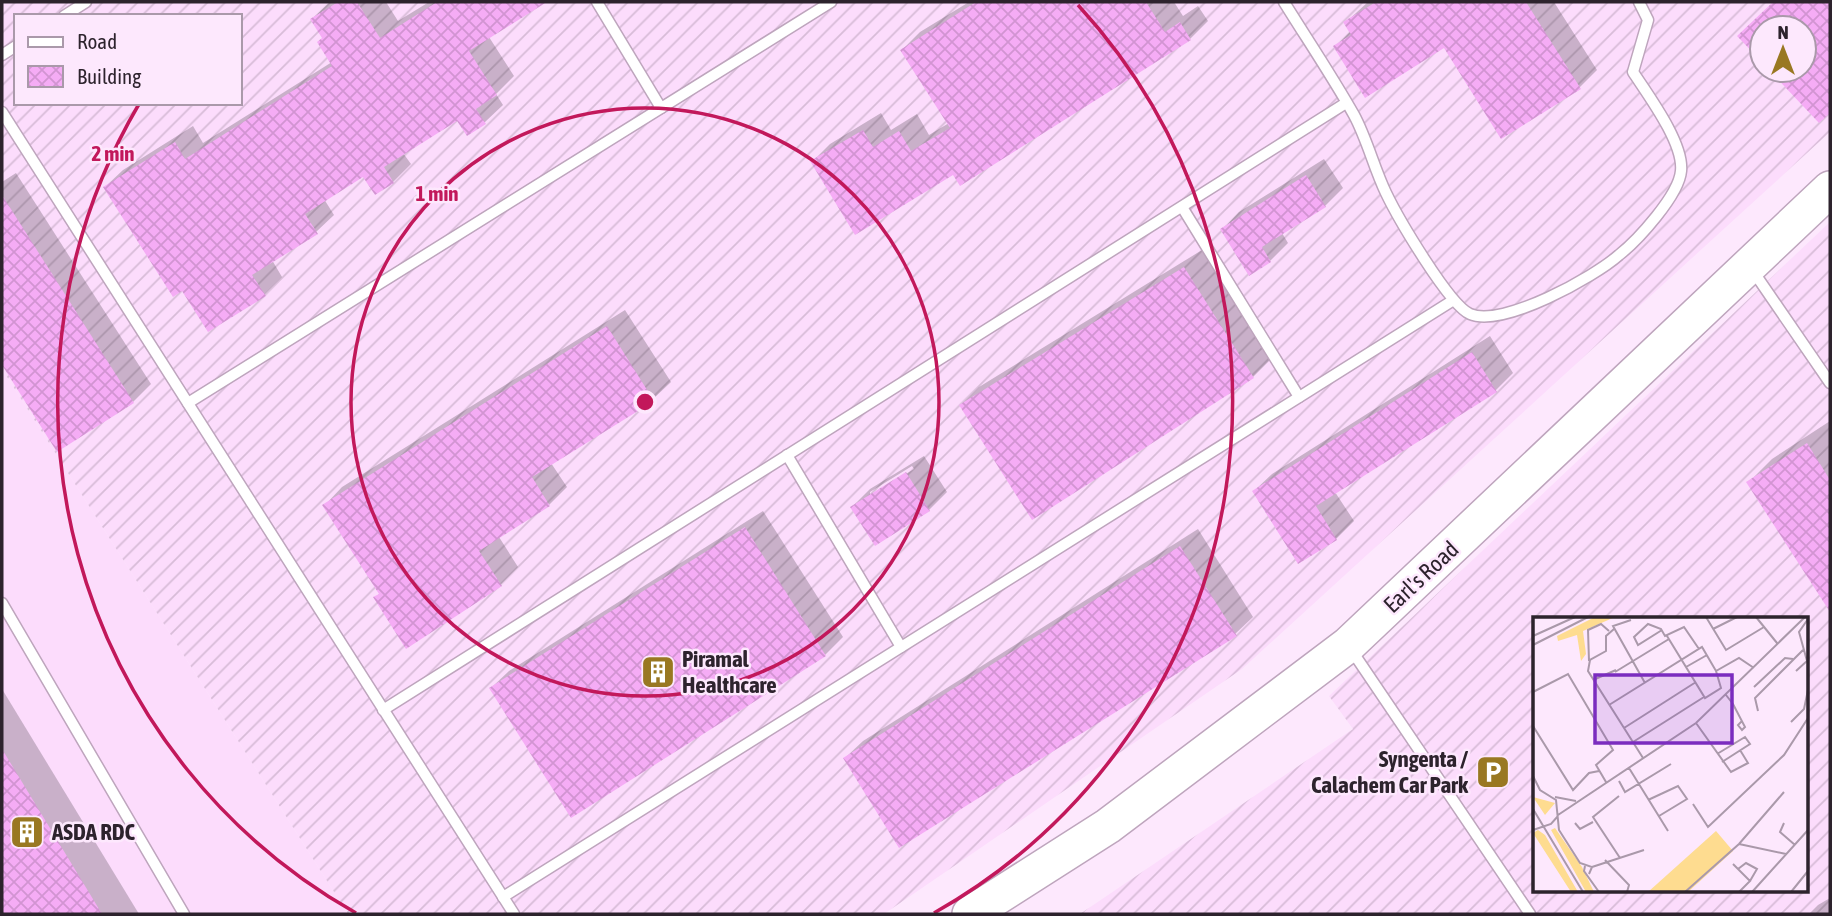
<svg xmlns="http://www.w3.org/2000/svg" width="1832" height="916" font-family="'Asap Condensed',sans-serif">
	<style>
		.built { fill: #fcdcfc }
		.industrial { fill: url(#industrial-furrows); fill-rule: evenodd }
		.shadow { fill: #0003; fill-rule: evenodd }
		.building { fill: url(#building-cross-hatch) }
		.lines { fill: none; stroke-linecap: round; stroke-linejoin: round }
		.lane-casing { stroke: #bea5bd; stroke-width: 13 }
		.primary-casing { stroke: #bea5bd; stroke-width: 38 }
		.lane { stroke: #fff; stroke-width: 10 }
		.primary { stroke: #fff; stroke-width: 35 }
		.ring { fill: none; stroke: #c2185b; stroke-width: 3.5 }
		.labels { text-anchor: middle; dominant-baseline: central; stroke-width: 5; stroke-linejoin: round; paint-order: stroke }
		.street-label { font-size: 23px; fill: #2d232d; stroke: #fde8fd }
		.poi-label { font-size: 23px; font-weight: bold; fill: #2d232d; stroke: #fde8fd; text-anchor: start }
		.inset-road { fill: none; stroke: #a9a; stroke-width: 2 }
		.view { fill: #7b2cbf; fill-opacity: 0.15; stroke: #7b2cbf; stroke-width: 3.5 }
		.inset-edge { fill: none; stroke: #2d232d; stroke-width: 3.5 }
		.centre { fill: #c2185b; stroke: #fde8fd; stroke-width: 3.5 }
		.ring-label { font-size: 21px; text-anchor: middle; font-weight: bold; fill: #c2185b; stroke: #fde8fd; stroke-width: 5; stroke-linejoin: round; paint-order: stroke }
	</style>
	<defs>
		<pattern id="industrial-furrows" width="10" height="10" patternUnits="userSpaceOnUse" patternTransform="scale(1.75)"><rect width="10" height="10" fill="#fcdcfc"/><path d="M-1 1l2-2M0 10L10 0M9 11l2-2" fill="none" stroke="#d8bcd8"/></pattern>
		<pattern id="building-cross-hatch" width="8" height="8" patternUnits="userSpaceOnUse" patternTransform="scale(1.75)"><rect width="8" height="8" fill="#f5acf5"/><path d="M0 0l8 8M0 8l8-8" fill="none" stroke="#d294d2"/></pattern>
	</defs>
	<rect width="100%" height="100%" fill="#fde8fd"/>
	<polygon class="built" points="2,369 348,914 2,914"/>
	<g class="industrial">
		<path d="M2,2h1828v130l-588,537 -358,245h-536l-346,-545zM16,16h224v87h-224zM1762,28h42v42h-42z"/>
		<path d="M1830,222v692h-750l273,-185 -24,-33zM1534,618h272v272h-272z"/>
	</g>
	<g class="shadow">
		<polygon points="330,2 386,2 398,21 429,2 544,2 489,37 514,76 496,94 503,105 485,122 467,134 457,118 403,153 411,164 393,182 364,174 324,199 334,215 316,232 272,260 282,277 265,294 183,288 105,187 123,170 193,126 203,143 332,62 324,37 312,19"/>
		<polygon points="969,2 1174,2 1183,16 1198,6 1208,21 1190,39 960,184 954,173 812,162 830,144 881,113 891,130 917,114 929,135 949,123 902,50 920,32"/>
		<polygon points="1368,2 1554,2 1597,70 1580,87 1444,46 1335,47 1351,31 1345,23"/>
		<polygon points="1775,2 1830,2 1830,111 1819,121 1772,70 1804,70 1804,28 1762,28 1762,60 1757,18"/>
		<polygon points="1324,159 1343,188 1325,206 1282,233 1288,243 1270,261 1222,230 1239,212"/>
		<polygon points="16,173 151,384 133,402 57,449 2,362 2,182"/>
		<polygon points="1202,250 1271,359 1253,377 1032,517 961,405 979,387"/>
		<polygon points="625,310 671,382 653,399 551,463 567,487 549,505 499,537 518,567 500,585 376,597 380,593 325,505 342,487"/>
		<polygon points="1490,336 1513,373 1496,390 1335,492 1354,521 1336,539 1254,491 1272,474"/>
		<polygon points="1830,421 1830,609 1749,482 1772,459"/>
		<path d="M924,456l23,36 -18,18 -53,34 -24,-37 18,-18zM912,466l2,3 -44,27v-4z"/>
		<polygon points="763,511 843,637 825,655 491,688 509,671"/>
		<polygon points="1198,529 1253,617 1235,634 845,758 863,741"/>
		<polygon points="2,689 139,914 2,914"/>
		<polygon points="1830,898 1830,914 1809,914 1818,905"/>
	</g>
	<g class="building">
		<polygon points="338,2 357,2 380,38 437,2 547,2 469,51 497,95 476,109 486,124 467,136 457,121 384,167 394,183 375,195 363,177 305,214 318,234 252,275 266,296 208,332 182,291 173,297 103,187 175,142 185,159 332,66 317,42 322,38 310,19"/>
		<polygon points="976,2 1146,2 1165,32 1180,22 1191,40 960,186 953,175 855,235 810,161 863,130 873,147 899,131 911,151 950,128 900,50"/>
		<polygon points="1376,2 1526,2 1581,89 1501,139 1444,48 1365,98 1333,46 1351,35 1343,22"/>
		<polygon points="1773,2 1830,2 1830,113 1819,123 1769,70 1804,70 1804,28 1762,28 1762,62 1737,36"/>
		<polygon points="1306,175 1326,207 1262,247 1271,262 1249,276 1220,229"/>
		<polygon points="2,195 134,403 57,452 2,365"/>
		<polygon points="1184,267 1254,378 1032,520 959,405"/>
		<polygon points="607,326 654,401 532,477 550,506 479,551 502,586 406,649 373,597 379,594 322,505"/>
		<polygon points="1472,352 1497,392 1316,506 1337,540 1298,564 1252,491"/>
		<polygon points="1807,443 1830,480 1830,612 1746,482"/>
		<polygon points="906,472 930,511 875,546 850,507"/>
		<polygon points="745,527 826,656 571,818 489,688"/>
		<polygon points="1180,546 1237,636 899,848 843,758"/>
		<polygon points="2,749 102,914 2,914"/>
	</g>
	<g class="lines">
		<g class="lane-casing">
			<g id="lane">
				<polyline points="597,2 661,108"/>
				<path d="M1284,2c23,37 48,74 70,113 13,24 20,53 32,78 12,25 63,112 84,121 33,14 124,-37 149,-59 19,-15 60,-60 62,-84 3,-28 -33,-76 -48,-99l15,-52 -9,-18"/>
				<polyline points="64,16 86,2"/>
				<polyline points="2,55 16,46"/>
				<polyline points="2,112 514,914"/>
				<polyline points="1182,207 1299,397"/>
				<polyline points="1751,268 1830,383"/>
				<polyline points="188,403 831,2"/>
				<polyline points="787,455 901,647"/>
				<polyline points="2,603 184,914"/>
				<polyline points="1350,648 1530,914"/>
				<polyline points="383,710 1346,103"/>
				<polyline points="503,897 1452,301"/>
			</g>
		</g>
		<g class="primary-casing">
			<polyline id="primary" points="970,914 1108,826 1348,645 1830,189"/>
		</g>
		<use href="#lane" class="lane"/>
		<use href="#primary" class="primary"/>
	</g>
	<g class="ring">
		<circle cx="645" cy="402" r="294"/>
		<path d="M356 913A587 587 0 0 1 139 104M1078 5A587 587 0 0 1 934 913"/>
	</g>
	<defs>
		<g id="building-square" transform="scale(1.75)"><rect x="-9" y="-9" width="18" height="18" rx="4" fill="#997822" stroke="#fde8fd"/><path d="M-4-6H4V6H1V3H-1V6H-4ZM-2.5-4.3h1.7v1.8h-1.7ZM.8-4.3h1.7v1.8H.8ZM-2.5-1h1.7V.8h-1.7ZM.8-1h1.7V.8H.8Z" fill="#fff"/></g>
		<g id="parking-square" transform="scale(1.75)"><rect x="-9" y="-9" width="18" height="18" rx="4" fill="#997822" stroke="#fde8fd"/><path d="M-3.5-5.5H1a3.5 3.5 0 0 1 0 7H-1V5.5H-3.5ZM-1-3.4V-.6H.8a1.4 1.4 0 0 0 0-2.8Z" fill="#fff"/></g>
	</defs>
	<g fill-rule="evenodd">
		<use href="#building-square" x="658" y="672"/>
		<use href="#parking-square" x="1493" y="772"/>
		<use href="#building-square" x="27" y="832"/>
	</g>
	<g class="labels">
		<g class="street-label">
			<text transform="translate(1421 577) rotate(-43)">Earl's Road</text>
		</g>
		<g class="poi-label">
			<text x="682" y="659">Piramal<tspan x="682" dy="26">Healthcare</tspan></text>
			<text x="1468" y="759" text-anchor="end">Syngenta /<tspan x="1468" dy="26">Calachem Car Park</tspan></text>
			<text x="52" y="832">ASDA RDC</text>
		</g>
	</g>
	<g transform="translate(1533 617)">
		<rect width="275" height="275" fill="#fde8fd"/>
		<path d="M62,0h20l-32,14 3,23 -5,7 -4,-26 -19,6 -1,-5zM0,180l22,6 -10,12 4,6zM22,211l27,39 12,25h-8l-35,-62zM5,213l7,5 33,57h-7l-38,-59z" fill="#fedc90"/>
		<path d="M183,214l17,20 -45,41h-40z" fill="#fedc90"/>
		<path class="inset-road" d="M173,0l20,33 38,-23M223,0l21,26M98,3l-18,6 32,57M81,12l-8,7v15l-16,9 -2,11 55,87M180,12l24,-12M129,13l-24,15 -4,-8 14,-13 13,5 4,7 19,-9 15,22M0,19l42,-19M134,19l38,62 16,-10 -5,-17M0,28l55,-28M56,44l-1,-31 13,-6 8,7M153,50l21,-12M263,54l11,-10 -8,-29 9,-13M82,55l54,-33M60,63l23,-10M221,70l31,-29 8,1M0,75l35,-18 45,76 -17,15 10,17M193,78l7,9 12,23 -3,3 -4,-5 4,-4M76,88l93,-58 14,24 23,-13 15,10M225,94l-3,-13 48,-48M258,105l13,-13 4,-19M163,106l35,49 17,-9 -8,-13M0,109l40,64 16,-17 10,-2M91,111l72,-46M100,125l71,-45M184,137l28,-17 5,7 -28,18M96,151l39,63M0,159l7,14 16,10 3,30 21,33 12,4 -3,7M86,164l6,11 46,-28M86,179l-26,21 27,41M22,180l21,4M115,183l30,-14 9,13 -28,17M160,187l15,23 76,-72 24,-37M0,192l50,83M25,198l138,-92 109,-106M42,206l5,6 13,-7M251,206l-4,9 15,13M0,213l18,-6 7,-8M206,227l47,10M72,243l24,25 -2,7M200,247l17,17 -11,11M52,249l-1,5 15,21M59,250l52,-17M205,252l8,-6 11,6 -7,12M152,275l54,-48 45,-52M219,275l56,-62M258,275l17,-21"/>
		<path class="view" d="M62,58h137v68h-137z"/>
		<rect width="275" height="275" class="inset-edge"/>
	</g>
	<circle cx="645" cy="402" r="10" class="centre"/>
	<g class="ring-label">
		<text x="113" y="161">2 min</text>
		<text x="437" y="201">1 min</text>
	</g>
	<rect width="1832" height="916" fill="none" stroke="#2d232d" stroke-width="7"/>
	<rect x="14" y="14" width="228" height="91" fill="#fde8fd" stroke="#aa99aa" stroke-width="2"/>
	<rect x="28" y="37" width="35" height="10" fill="#ffffff" stroke="#aa99aa" stroke-width="2"/>
	<text x="77" y="49" font-size="21" fill="#2d232d">Road</text>
	<rect x="28" y="66" width="35" height="21" fill="url(#building-cross-hatch)" stroke="#aa99aa" stroke-width="2"/>
	<text x="77" y="84" font-size="21" fill="#2d232d">Building</text>
	<g transform="translate(1783 49)"><circle r="33" fill="#fde8fd" stroke="#aa99aa" stroke-width="2"/>
	<path d="M0-5L12 26L0 18L-12 26Z" fill="#997822"/>
	<text y="-10" font-size="19" font-weight="bold" text-anchor="middle" fill="#2d232d">N</text>
	</g>
</svg>
